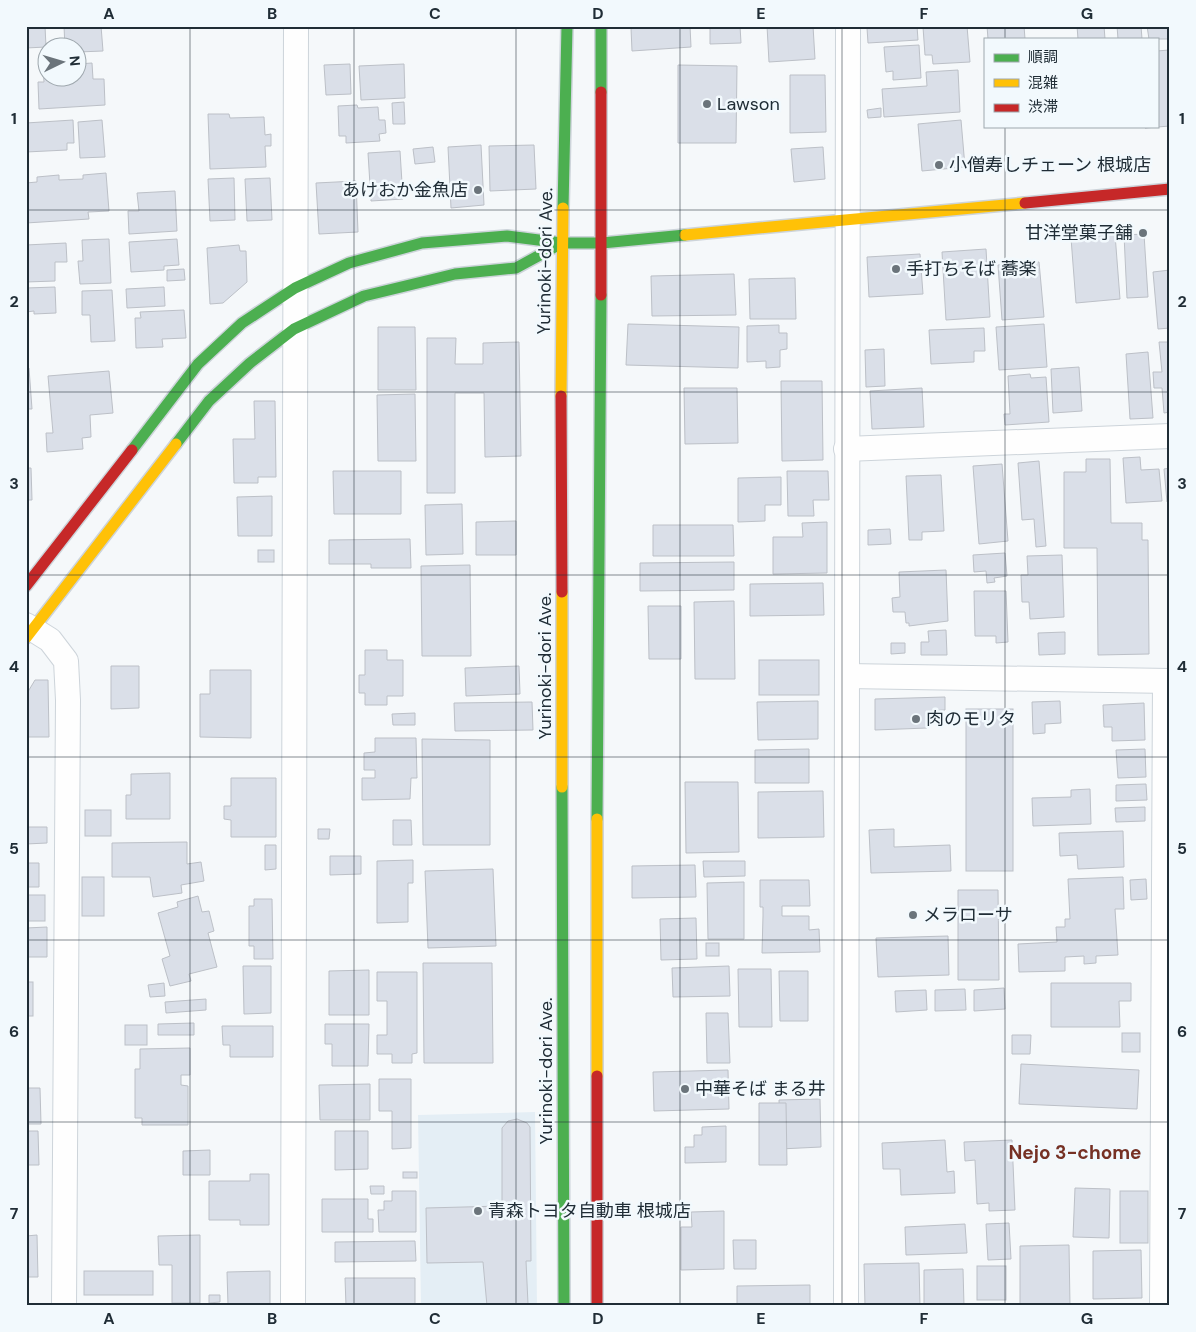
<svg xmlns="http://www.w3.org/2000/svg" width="1196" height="1332" font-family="'DM Sans','Noto Sans JP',sans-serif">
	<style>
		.built { fill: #e4eef5 }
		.building { fill: #dadfe8; stroke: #bcc0c7 }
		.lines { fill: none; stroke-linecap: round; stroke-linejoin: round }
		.street-casing { stroke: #cdd4da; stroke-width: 26 }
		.fast-casing { stroke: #cdd4da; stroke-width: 14 }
		.slow-casing { stroke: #cdd4da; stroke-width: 14 }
		.jam-casing { stroke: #cdd4da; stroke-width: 14 }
		.street { stroke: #fefefe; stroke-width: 24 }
		.fast { stroke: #4caf50; stroke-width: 11 }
		.slow { stroke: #ffc107; stroke-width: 11 }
		.jam { stroke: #c62828; stroke-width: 11 }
		.grid { fill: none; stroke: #202d36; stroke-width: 1; stroke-opacity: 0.55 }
		.poi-dot { fill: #6b747b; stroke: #f2f9fd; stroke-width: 2 }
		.labels { text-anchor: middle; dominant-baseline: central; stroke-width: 5; stroke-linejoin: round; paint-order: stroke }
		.poi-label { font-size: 18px; fill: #202d36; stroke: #f2f9fd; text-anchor: start }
		.street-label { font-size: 18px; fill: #202d36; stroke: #f2f9fd }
		.neighbourhood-label { font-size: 19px; font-weight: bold; fill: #763124; stroke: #f2f9fd }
		.neatline { fill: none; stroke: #202d36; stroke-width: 2 }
		.grid-label { font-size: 16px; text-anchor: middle; font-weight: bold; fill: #202d36 }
	</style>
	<rect width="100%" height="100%" fill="#f5f8fa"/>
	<polygon class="built" points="535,1112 537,1306 421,1306 418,1115"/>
	<g class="building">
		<polygon points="26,26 45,26 46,47 26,48"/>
		<polygon points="64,26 101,26 103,51 78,52 78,48 65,48"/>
		<polygon points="690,26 691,47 632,51 631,28"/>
		<polygon points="710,26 740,26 741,43 710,44"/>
		<polygon points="767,26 813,26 815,59 769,62"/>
		<polygon points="876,26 917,26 918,40 868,43 867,28"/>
		<polygon points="967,26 970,62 933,64 932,55 925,55 923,27"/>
		<polygon points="987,26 1024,26 1025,39 988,39"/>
		<polygon points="1077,26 1104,26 1105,39 1078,39"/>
		<polygon points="1117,26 1141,26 1142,39 1118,39"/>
		<polygon points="1147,26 1170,26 1170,39 1149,39"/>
		<polygon points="919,45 921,78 893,80 893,71 886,72 884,47"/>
		<polygon points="1169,50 1170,126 1145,128 1157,126 1157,51"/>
		<polygon points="92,63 93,79 104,79 105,105 39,109 38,82 44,82 43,66 48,66 48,78 78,78 78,64"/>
		<polygon points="350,64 351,94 326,95 324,65"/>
		<polygon points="404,64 405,98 361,100 359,66"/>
		<polygon points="678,65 737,66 736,143 678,143"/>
		<polygon points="958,70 960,112 884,117 882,89 927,86 926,72"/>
		<polygon points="790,75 825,75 826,132 790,133"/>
		<polygon points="404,102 405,124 393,124 392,103"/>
		<polygon points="357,105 358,108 378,107 379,120 385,120 386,133 379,134 380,141 346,143 346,136 339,136 338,106"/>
		<polygon points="881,108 881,117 868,118 867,110"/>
		<polygon points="208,114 229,114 230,118 264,117 265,135 271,134 271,146 265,146 266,167 210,169"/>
		<polygon points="73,120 74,143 67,143 67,150 26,152 26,123"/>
		<polygon points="102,120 105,157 80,158 78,122"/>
		<polygon points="961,120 965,167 922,171 918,124"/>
		<polygon points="481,145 484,205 451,208 448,147"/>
		<polygon points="534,145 536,189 490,191 489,146"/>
		<polygon points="433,147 435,162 415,164 413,149"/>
		<polygon points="823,147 825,179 794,182 791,149"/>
		<polygon points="400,151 403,199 371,201 368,153"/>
		<polygon points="106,173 109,211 88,212 89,219 26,223 26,183 37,182 37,177 59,175 59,180 83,179 83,175"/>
		<polygon points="234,178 235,220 210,221 208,179"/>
		<polygon points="270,178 272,220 247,221 245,179"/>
		<polygon points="356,181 358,232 319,234 316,183"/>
		<polygon points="175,191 177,231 129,234 128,211 139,211 137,193"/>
		<polygon points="1115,234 1120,299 1076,303 1071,238"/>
		<polygon points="1144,234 1148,297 1127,298 1124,235"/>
		<polygon points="109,239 111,283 80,284 78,261 83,261 82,240"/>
		<polygon points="177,239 179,265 164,266 164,270 131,272 129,242"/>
		<polygon points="66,243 67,262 55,262 55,281 26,282 26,245"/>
		<polygon points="239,245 240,251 246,251 247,282 223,303 210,304 207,248"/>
		<polygon points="986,249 990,317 946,320 942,252"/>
		<polygon points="920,254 923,294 869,297 867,257"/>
		<polygon points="1039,262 1044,317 1002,320 998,265"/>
		<polygon points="184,269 185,280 167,281 167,270"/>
		<polygon points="1170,270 1170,328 1158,329 1153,272"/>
		<polygon points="734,274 736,315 652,316 651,276"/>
		<polygon points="795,278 796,319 750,319 749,279"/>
		<polygon points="55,287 56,313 34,314 34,311 26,312 26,288"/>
		<polygon points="164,287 165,306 127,308 126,289"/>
		<polygon points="112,290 115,341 91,342 90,315 82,315 82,291"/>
		<polygon points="184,310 186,338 162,339 163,347 136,348 135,318 141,318 140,312"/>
		<polygon points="628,324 739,327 738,368 626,365"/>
		<polygon points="1044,324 1047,367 999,370 996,327"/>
		<polygon points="779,325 779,333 787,333 787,349 780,350 780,367 766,368 766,361 747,362 747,326"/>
		<polygon points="378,327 415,327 416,390 378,390"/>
		<polygon points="984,328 985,351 974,351 974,362 931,364 929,330"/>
		<polygon points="427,338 456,338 455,364 483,364 483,343 519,342 521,456 485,457 484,393 455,393 455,493 427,493"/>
		<polygon points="1159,342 1170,342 1170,412 1164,413 1162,388 1154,388 1153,372 1162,372"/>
		<polygon points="884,349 885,386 866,387 865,350"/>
		<polygon points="1148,352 1153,418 1130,419 1126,354"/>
		<polygon points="1079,367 1082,411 1053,413 1051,369"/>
		<polygon points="26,368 29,368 32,409 26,409"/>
		<polygon points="109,371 113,413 90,415 91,437 82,438 83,449 47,452 46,433 53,433 48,376"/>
		<polygon points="1030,374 1031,378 1046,377 1049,422 1005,425 1004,414 1010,414 1008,376"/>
		<polygon points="781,381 822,381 823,460 782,461"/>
		<polygon points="684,388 737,388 738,443 685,444"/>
		<polygon points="922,388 924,427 872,429 870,391"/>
		<polygon points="415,394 416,461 378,461 377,395"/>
		<polygon points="254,401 275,401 276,477 258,477 258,483 234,483 233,439 255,439"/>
		<polygon points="1140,457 1141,470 1159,469 1162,501 1126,503 1123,458"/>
		<polygon points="1086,459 1110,459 1111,523 1142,523 1142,540 1148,540 1149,654 1098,655 1097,548 1064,548 1064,472 1086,472"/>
		<polygon points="1039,461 1046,546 1036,547 1034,519 1022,520 1018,463"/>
		<polygon points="1002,464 1008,541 979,544 973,466"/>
		<polygon points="26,468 31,468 32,500 26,500"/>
		<polygon points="1170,468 1170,501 1167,502 1164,469"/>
		<polygon points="333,471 401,471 401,514 334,514"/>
		<polygon points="787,471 828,471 829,500 813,500 814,516 788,516"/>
		<polygon points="941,475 944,531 922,532 922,540 909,540 906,476"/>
		<polygon points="781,477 781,505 765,505 765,521 738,522 738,478"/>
		<polygon points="272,496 272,536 238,536 237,497"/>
		<polygon points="462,504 463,554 426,555 425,505"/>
		<polygon points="516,521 516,555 476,555 476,522"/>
		<polygon points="827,522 827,573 773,574 773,537 803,537 802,523"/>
		<polygon points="653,525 733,525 734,556 653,556"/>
		<polygon points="890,529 891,544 868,545 868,530"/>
		<polygon points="410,539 411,568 371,568 371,564 329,564 329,540"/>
		<rect x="258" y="550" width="16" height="12"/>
		<polygon points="1005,553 1007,576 994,578 995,582 987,583 986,571 974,572 973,555"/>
		<polygon points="1062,555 1064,617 1030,619 1029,602 1022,602 1021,575 1028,575 1027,556"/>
		<polygon points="734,562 734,590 640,591 640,563"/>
		<polygon points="470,565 471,656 422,656 421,566"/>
		<polygon points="946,570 948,621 909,626 909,623 906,623 905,612 893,612 892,598 900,597 899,572"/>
		<polygon points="823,583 824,615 750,616 750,584"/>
		<polygon points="974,591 1006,591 1008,642 996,643 996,636 975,636"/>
		<polygon points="734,601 735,679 695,679 694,602"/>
		<polygon points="648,606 681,606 681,659 649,659"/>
		<polygon points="946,630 947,655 921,655 921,642 929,642 928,631"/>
		<polygon points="1065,632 1065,654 1039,655 1038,633"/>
		<polygon points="891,643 905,643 905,653 891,654"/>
		<polygon points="365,650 387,650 387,660 403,660 403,696 387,696 387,705 365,705 365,693 359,693 359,675 365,675"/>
		<rect x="759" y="660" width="60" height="35"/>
		<polygon points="111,666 139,666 139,708 111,709"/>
		<polygon points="519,666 520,694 466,696 465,668"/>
		<polygon points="210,670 251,670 251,738 200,737 200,694 210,694"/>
		<polygon points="35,680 48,680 49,737 26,737 26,695"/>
		<polygon points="945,697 945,710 927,711 927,728 875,730 875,699"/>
		<polygon points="818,701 818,739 758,740 757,702"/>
		<polygon points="1060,701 1061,723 1045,724 1045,733 1033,734 1032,702"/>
		<polygon points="532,702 533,730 455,731 454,703"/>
		<polygon points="1144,703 1145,740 1112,741 1112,727 1104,727 1103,705"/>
		<rect x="966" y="709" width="47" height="162"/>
		<polygon points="415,713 415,725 393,725 392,714"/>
		<polygon points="375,738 416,738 417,778 411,778 410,799 362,800 362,778 375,778 375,770 364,770 364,753 375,752"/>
		<polygon points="422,739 490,740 490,845 423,845"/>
		<polygon points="809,749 809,783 755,783 755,750"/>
		<polygon points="1145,749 1146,777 1118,778 1116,750"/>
		<polygon points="170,773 170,819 126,819 126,795 131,795 131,774"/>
		<polygon points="231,778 276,778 276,837 231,837 231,820 224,819 224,806 231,806"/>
		<polygon points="685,782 738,782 739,852 686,853"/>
		<polygon points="1146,784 1147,800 1116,801 1116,785"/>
		<polygon points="1090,789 1091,824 1033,826 1032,798 1071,797 1071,790"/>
		<polygon points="823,791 824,837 758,838 758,792"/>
		<polygon points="1145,807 1145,821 1116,822 1115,808"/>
		<rect x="85" y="810" width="26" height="26"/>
		<polygon points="393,820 411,820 412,845 393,845"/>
		<polygon points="26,827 47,827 47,843 26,844"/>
		<polygon points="318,829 330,829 329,839 318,839"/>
		<polygon points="894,829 894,847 950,845 951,871 871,873 869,830"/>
		<polygon points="1123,831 1124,867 1078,869 1077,855 1060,856 1059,833"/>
		<polygon points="187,842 187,864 201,862 204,881 181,885 182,893 153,897 150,877 112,877 112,843"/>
		<polygon points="265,845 276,845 276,869 265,870"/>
		<polygon points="26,854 28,854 28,863 39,863 39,887 26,887"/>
		<polygon points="330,856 361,856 361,874 330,875"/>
		<polygon points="413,860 413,883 408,883 408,922 377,923 377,861"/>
		<polygon points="703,861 745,861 745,876 704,877"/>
		<polygon points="695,865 696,897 632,898 632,866"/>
		<polygon points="493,869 496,946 428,948 425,871"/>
		<rect x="82" y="877" width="22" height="39"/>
		<polygon points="1123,877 1124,909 1115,909 1118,955 1096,956 1096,963 1084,964 1084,956 1065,957 1065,971 1019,972 1018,944 1057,942 1056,927 1065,927 1065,919 1070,919 1068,879"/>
		<polygon points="1146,879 1147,899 1131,900 1130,880"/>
		<polygon points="760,880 809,880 810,906 782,906 782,916 809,916 809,930 819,929 820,952 762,953 763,916 763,907 760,907"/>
		<polygon points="744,882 744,939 708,939 707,883"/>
		<polygon points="958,890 998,890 999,980 958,980"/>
		<rect x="26" y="895" width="19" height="26"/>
		<polygon points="198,896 202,912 209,911 214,931 208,933 217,967 189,974 191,981 170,986 162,959 170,956 158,913 178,907 177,902"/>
		<polygon points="254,899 272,899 273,959 254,959 254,946 249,946 249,906 254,906"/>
		<polygon points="696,918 697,959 661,960 660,919"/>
		<polygon points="47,927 47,957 26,957 26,928"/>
		<polygon points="948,936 949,975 878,977 876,938"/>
		<rect x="706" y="943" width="13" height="13"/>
		<polygon points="423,963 492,963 493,1063 424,1063"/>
		<polygon points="243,966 271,966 271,1013 244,1014"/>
		<polygon points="729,966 730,996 673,997 672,968"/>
		<polygon points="738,969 771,969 772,1027 739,1027"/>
		<polygon points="369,970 369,1015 329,1015 329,971"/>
		<polygon points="779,971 808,971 808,1021 780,1021"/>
		<polygon points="377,972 417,972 417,1053 412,1054 412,1063 392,1063 392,1054 377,1054 377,1035 387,1035 387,1001 377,1001"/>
		<rect x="26" y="982" width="7" height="34"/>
		<polygon points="164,983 165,996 150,997 148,985"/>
		<polygon points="1051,983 1131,983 1131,1001 1119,1001 1120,1027 1051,1027"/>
		<polygon points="1004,988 1005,1009 974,1011 974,990"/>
		<polygon points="965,989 966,1010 935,1011 935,990"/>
		<polygon points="926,990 927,1010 896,1012 895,991"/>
		<polygon points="206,999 206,1010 166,1013 165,1002"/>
		<polygon points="706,1013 728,1013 730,1063 707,1063"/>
		<polygon points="194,1023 194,1035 158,1035 158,1024"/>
		<polygon points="325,1024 369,1024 368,1066 332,1066 332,1044 325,1044"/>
		<rect x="125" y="1025" width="22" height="20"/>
		<polygon points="222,1026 273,1026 273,1057 230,1057 230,1045 223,1045"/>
		<rect x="1122" y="1033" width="18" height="19"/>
		<polygon points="1012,1035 1031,1035 1030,1054 1012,1054"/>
		<polygon points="190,1048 190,1075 181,1075 181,1085 188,1086 188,1125 142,1125 142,1118 135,1118 135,1069 140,1069 140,1049"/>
		<polygon points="1021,1064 1139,1070 1137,1109 1019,1104"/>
		<polygon points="728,1070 729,1109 654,1111 653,1072"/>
		<polygon points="379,1079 411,1079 411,1148 392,1149 392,1111 379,1111"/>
		<polygon points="370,1084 370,1120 320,1120 319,1085"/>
		<polygon points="26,1088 40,1088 41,1124 26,1124"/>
		<polygon points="820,1099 821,1147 780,1149 779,1100"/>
		<polygon points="759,1103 786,1103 787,1165 759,1165"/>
		<polygon points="517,1119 527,1123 530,1127 531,1261 526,1261 528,1304 487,1306 483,1262 427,1263 426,1208 502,1206 502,1128 508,1121"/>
		<polygon points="726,1126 726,1162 685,1163 685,1147 694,1147 694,1135 702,1135 702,1127"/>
		<polygon points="26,1131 38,1131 39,1165 26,1165"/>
		<polygon points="335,1131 368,1131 368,1169 335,1170"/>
		<polygon points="945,1140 947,1172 954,1171 955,1193 901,1195 900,1169 883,1169 882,1143"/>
		<polygon points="1012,1140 1015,1210 989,1211 989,1203 977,1204 975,1160 965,1161 964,1142"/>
		<polygon points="210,1150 210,1175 183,1175 183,1151"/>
		<rect x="403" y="1172" width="14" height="6"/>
		<polygon points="250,1174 269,1174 269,1225 240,1225 240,1220 209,1220 209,1181 250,1181"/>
		<polygon points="370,1186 384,1186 384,1194 371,1194"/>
		<polygon points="1075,1188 1110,1189 1109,1238 1073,1237"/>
		<polygon points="392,1191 416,1191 416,1232 379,1232 378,1210 384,1210 384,1201 392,1201"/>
		<rect x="1120" y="1191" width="28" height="52"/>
		<polygon points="322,1199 368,1199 368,1219 373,1219 373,1232 322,1232"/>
		<polygon points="724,1211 724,1269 681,1270 681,1227 692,1227 691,1212"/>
		<polygon points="1009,1223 1011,1259 988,1260 986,1224"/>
		<polygon points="965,1224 967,1253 906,1255 905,1227"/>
		<polygon points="37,1235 38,1277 26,1277 26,1236"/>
		<polygon points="200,1235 200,1303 172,1303 172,1265 159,1265 158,1236"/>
		<polygon points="733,1240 756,1240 756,1269 734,1269"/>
		<polygon points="415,1241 416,1261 335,1262 335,1242"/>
		<polygon points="1069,1245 1070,1306 1020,1306 1020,1246"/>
		<polygon points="1141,1250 1142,1298 1093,1299 1093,1251"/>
		<polygon points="919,1263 920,1306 865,1306 864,1264"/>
		<rect x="977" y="1266" width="29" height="34"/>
		<polygon points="963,1269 964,1306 924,1306 924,1270"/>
		<rect x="84" y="1271" width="69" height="24"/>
		<polygon points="270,1271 270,1305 228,1305 227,1272"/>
		<polygon points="345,1278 415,1278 415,1306 346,1306"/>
		<polygon points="810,1285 810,1306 737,1306 737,1286"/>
		<polygon points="209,1295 220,1295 220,1302 209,1303"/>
	</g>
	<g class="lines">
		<g class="street-casing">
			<g id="street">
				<polyline points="846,449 1170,436"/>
				<polyline points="26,625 50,640 66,661 68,700 64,1306"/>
				<polyline points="847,676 1170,681"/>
				<polyline points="293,1306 296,26"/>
				<polyline points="846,1306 848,26"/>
				<polyline points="1162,1306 1165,681"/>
			</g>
		</g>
		<g class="fast-casing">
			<g id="fast">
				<polyline points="601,26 601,92"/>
				<polyline points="563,208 567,26"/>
				<polyline points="176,444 209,401 250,363 294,329 364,296 455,274 516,268 562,243"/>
				<polyline points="132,450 198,364 242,323 295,288 349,263 422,243 507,236 562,243 602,243 685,235"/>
				<polyline points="562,787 564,1306"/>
				<polyline points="597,819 601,295"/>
			</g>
		</g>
		<g class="slow-casing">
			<g id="slow">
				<polyline points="685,235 1025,203"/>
				<polyline points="561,396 563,208"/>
				<polyline points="562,592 562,787"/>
				<polyline points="26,638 176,444"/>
				<polyline points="597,819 597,1076"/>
			</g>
		</g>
		<g class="jam-casing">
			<g id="jam">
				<polyline points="601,92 601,295"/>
				<polyline points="1025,203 1170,189"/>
				<polyline points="561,396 562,592"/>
				<polyline points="26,586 132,450"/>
				<polyline points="597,1076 597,1306"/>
			</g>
		</g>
		<use href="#street" class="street"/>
		<use href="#fast" class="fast"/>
		<use href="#slow" class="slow"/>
		<use href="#jam" class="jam"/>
	</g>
	<path class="grid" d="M190,26v1280M354,26v1280M516,26v1280M680,26v1280M842,26v1280M1005,26v13M1005,126v1180M26,210h1144M26,392h1144M26,575h1144M26,757h1144M26,940h1144M26,1122h1144"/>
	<g class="poi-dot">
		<circle cx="707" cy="104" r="5"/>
		<circle cx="939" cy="165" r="5"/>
		<circle cx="478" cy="190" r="5"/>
		<circle cx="1143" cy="233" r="5"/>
		<circle cx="896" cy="269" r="5"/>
		<circle cx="916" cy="719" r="5"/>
		<circle cx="913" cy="915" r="5"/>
		<circle cx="685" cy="1089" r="5"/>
		<circle cx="478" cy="1211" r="5"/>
	</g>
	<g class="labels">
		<g class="poi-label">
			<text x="717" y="104">Lawson</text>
			<text x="949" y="165">小僧寿しチェーン 根城店</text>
			<text x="468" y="190" text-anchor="end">あけおか金魚店</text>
			<text x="1133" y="233" text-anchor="end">甘洋堂菓子舗</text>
			<text x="906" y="269">手打ちそば 蕎楽</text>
			<text x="926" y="719">肉のモリタ</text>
			<text x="923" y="915">メラローサ</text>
			<text x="695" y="1089">中華そば まる井</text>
			<text x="488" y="1211">青森トヨタ自動車 根城店</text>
		</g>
		<g class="street-label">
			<text transform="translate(545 261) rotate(-89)">Yurinoki-dori Ave.</text>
			<text transform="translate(545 666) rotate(-90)">Yurinoki-dori Ave.</text>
			<text transform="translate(546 1071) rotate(-90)">Yurinoki-dori Ave.</text>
		</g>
		<g class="neighbourhood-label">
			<text x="1075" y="1152">Nejo 3-chome</text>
		</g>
	</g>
	<rect width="1196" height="1332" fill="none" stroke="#f2f9fd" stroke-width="55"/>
	<rect x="984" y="38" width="175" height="90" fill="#f2f9fd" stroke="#9ea7ad"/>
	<rect x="994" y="54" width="25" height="8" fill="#4caf50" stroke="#9ea7ad"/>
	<text x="1028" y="62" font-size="15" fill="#202d36">順調</text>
	<rect x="994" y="79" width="25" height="8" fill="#ffc107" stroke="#9ea7ad"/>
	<text x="1028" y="88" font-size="15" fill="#202d36">混雑</text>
	<rect x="994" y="104" width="25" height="8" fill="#c62828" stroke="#9ea7ad"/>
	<text x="1028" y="112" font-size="15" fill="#202d36">渋滞</text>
	<g transform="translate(62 62) rotate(85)"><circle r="24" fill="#f2f9fd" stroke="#9ea7ad"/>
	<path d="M0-4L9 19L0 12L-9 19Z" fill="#6b747b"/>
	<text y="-8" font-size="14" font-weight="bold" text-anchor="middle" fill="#202d36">N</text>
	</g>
	<rect x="28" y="28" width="1140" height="1276" class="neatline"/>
	<g class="grid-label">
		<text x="109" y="19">A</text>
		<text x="272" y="19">B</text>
		<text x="435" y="19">C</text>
		<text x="598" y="19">D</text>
		<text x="761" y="19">E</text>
		<text x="924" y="19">F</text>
		<text x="1087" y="19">G</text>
		<text x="14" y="124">1</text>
		<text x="1182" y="124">1</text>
		<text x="14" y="307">2</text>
		<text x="1182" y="307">2</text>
		<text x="14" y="489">3</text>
		<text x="1182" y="489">3</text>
		<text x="14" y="672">4</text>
		<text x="1182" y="672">4</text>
		<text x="14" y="854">5</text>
		<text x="1182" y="854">5</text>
		<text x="14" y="1037">6</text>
		<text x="1182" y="1037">6</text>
		<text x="14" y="1219">7</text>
		<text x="1182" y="1219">7</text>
		<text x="109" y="1324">A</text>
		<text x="272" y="1324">B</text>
		<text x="435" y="1324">C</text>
		<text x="598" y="1324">D</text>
		<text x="761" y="1324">E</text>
		<text x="924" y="1324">F</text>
		<text x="1087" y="1324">G</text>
	</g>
</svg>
